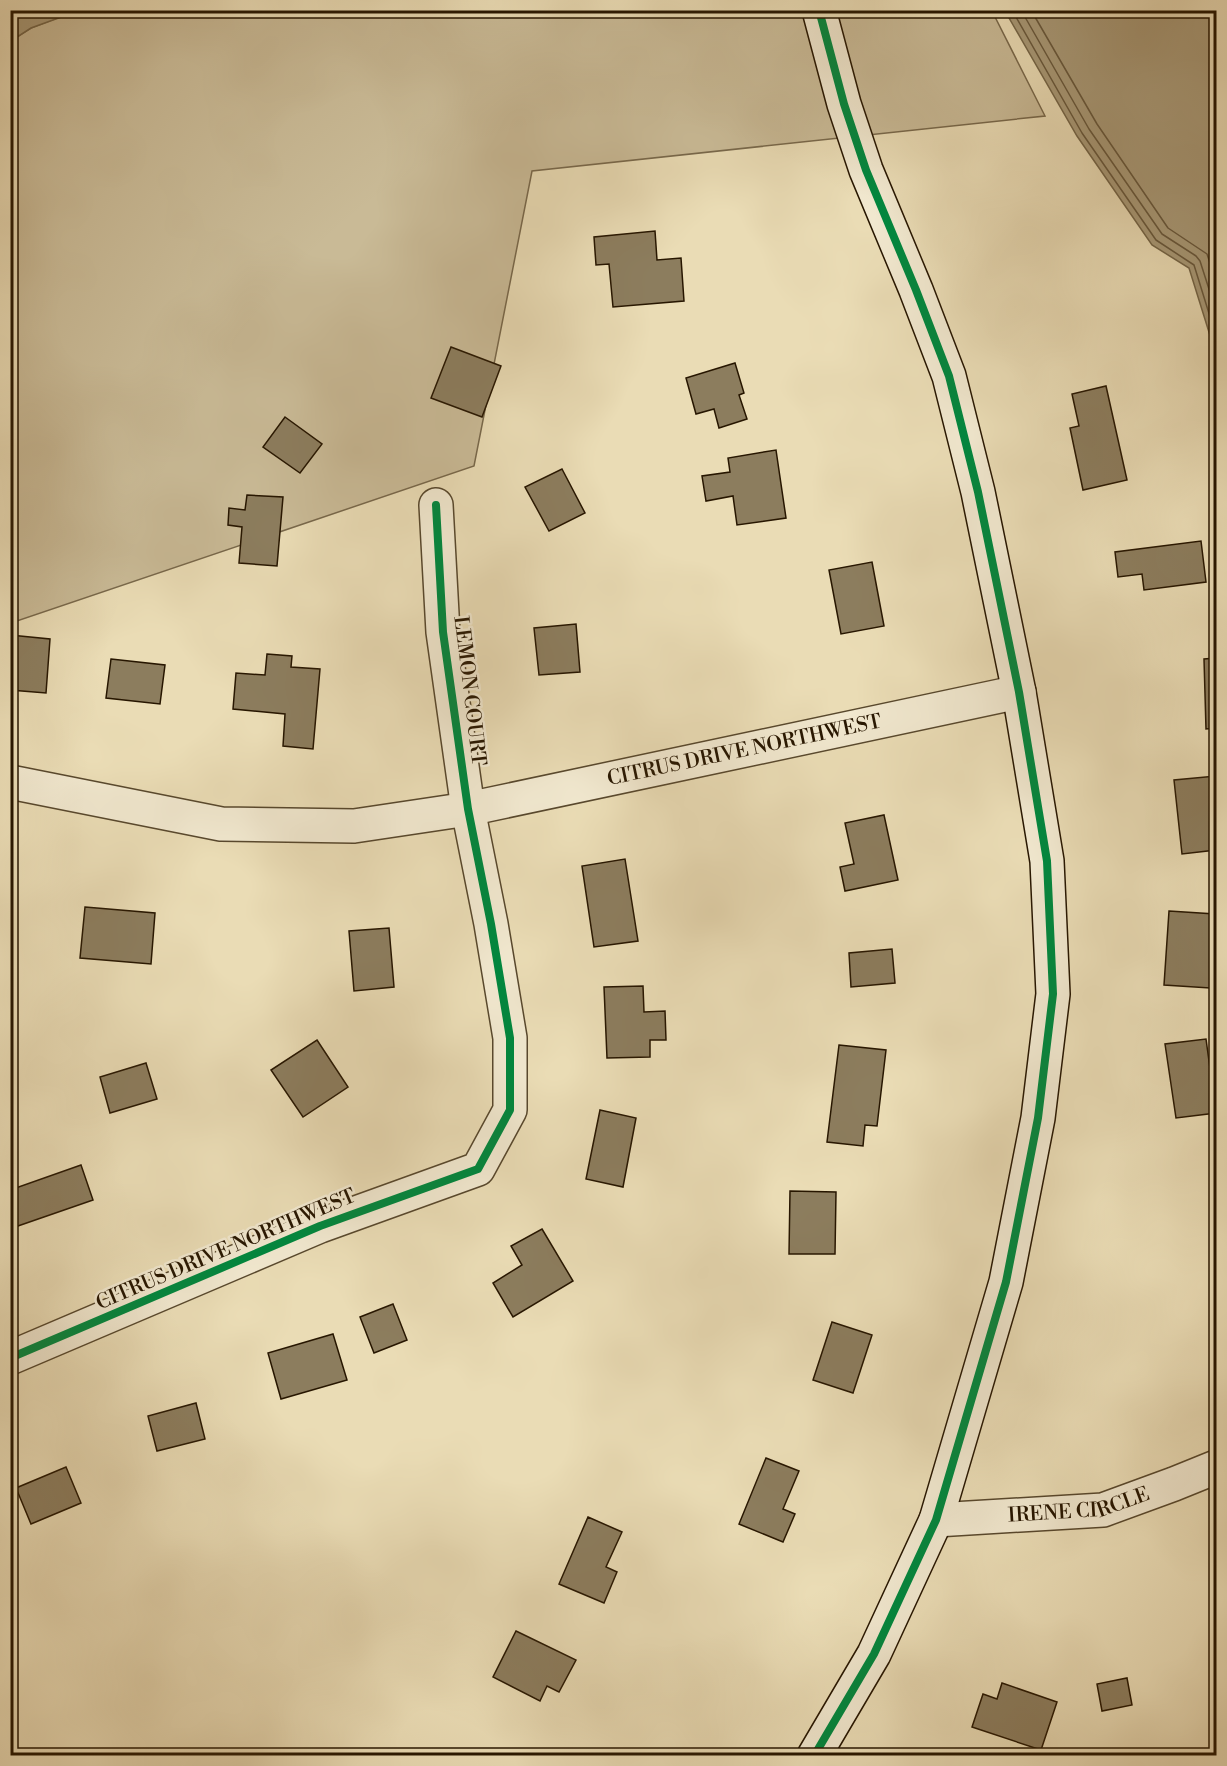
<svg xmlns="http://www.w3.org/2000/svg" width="1227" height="1766" font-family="'Libre Bodoni',serif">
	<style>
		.green { fill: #c9ba96; stroke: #78684b; stroke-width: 1.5 }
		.water { fill: #a89977; stroke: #746547; stroke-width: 1.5 }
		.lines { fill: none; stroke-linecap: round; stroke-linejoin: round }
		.shore { stroke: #68583c; stroke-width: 1.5 }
		.building { fill: #8c7d5e; stroke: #271600; stroke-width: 1.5 }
		.street-casing { stroke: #58482d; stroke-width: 36 }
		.secondary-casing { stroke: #271600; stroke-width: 36 }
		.street { stroke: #f1e8cf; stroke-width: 33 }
		.secondary { stroke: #f1e8cf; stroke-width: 33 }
		.cycleway-casing { stroke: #f1e8cf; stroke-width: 11 }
		.cycleway { stroke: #00873e; stroke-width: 8 }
		.labels { text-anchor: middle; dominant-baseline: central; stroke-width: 5; stroke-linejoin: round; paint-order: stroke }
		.street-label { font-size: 20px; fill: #271600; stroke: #f1e8cf }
	</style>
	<rect width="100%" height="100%" fill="#eadcb5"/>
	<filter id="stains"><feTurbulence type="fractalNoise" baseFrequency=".00333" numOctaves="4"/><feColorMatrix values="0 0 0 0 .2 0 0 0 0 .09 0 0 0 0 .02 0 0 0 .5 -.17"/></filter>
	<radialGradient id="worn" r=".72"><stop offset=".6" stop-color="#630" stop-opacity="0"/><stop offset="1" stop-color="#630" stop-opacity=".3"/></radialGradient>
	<polygon class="green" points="78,10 992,11 1045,116 532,171 474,466 11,623 10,41 31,28"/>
	<g class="water">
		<polygon points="11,10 78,10 78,11 31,28 11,41"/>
		<polygon points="1005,11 1216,11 1216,345 1213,345 1189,268 1152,245 1077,136"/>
	</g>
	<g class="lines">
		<g class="shore">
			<polyline points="1012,10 1082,133 1156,240 1194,265 1216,336"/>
			<polyline points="1021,10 1089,129 1162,234 1196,256 1200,261 1216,311"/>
			<polyline points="1031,10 1097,124 1168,228 1207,254 1216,281"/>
		</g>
	</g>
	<g class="building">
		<polygon points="655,231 657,260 681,258 684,301 613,307 609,264 596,265 594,237"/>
		<polygon points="451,347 501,366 482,417 431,398"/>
		<polygon points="735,363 744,393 739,395 747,419 719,428 714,409 696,414 686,378"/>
		<polygon points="1106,386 1127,480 1083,490 1070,428 1079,426 1072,394"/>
		<polygon points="285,417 322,444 300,473 263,447"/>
		<polygon points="776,450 786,518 737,525 733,496 706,501 702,476 730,472 728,458"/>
		<polygon points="562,469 585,513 549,531 525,487"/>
		<polygon points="247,495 283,497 277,566 239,563 242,527 228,525 229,508 245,510"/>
		<polygon points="1201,541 1206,582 1144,590 1142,574 1118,577 1115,552"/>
		<polygon points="872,562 884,626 841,634 829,570"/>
		<polygon points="576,624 580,672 539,675 534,628"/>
		<polygon points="10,635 50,639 46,693 10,690"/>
		<polygon points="267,654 292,656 291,667 320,669 313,749 283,746 285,714 233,709 236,673 265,675"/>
		<polygon points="1216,658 1216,728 1206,729 1204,659"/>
		<polygon points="111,659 165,665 160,704 106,698"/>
		<polygon points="1216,776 1216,850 1182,854 1174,780"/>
		<polygon points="884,815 898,880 845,891 840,867 854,864 845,823"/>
		<polygon points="625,859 638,941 594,947 582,866"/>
		<polygon points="85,907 155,913 151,964 80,958"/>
		<polygon points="1169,911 1215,914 1210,988 1164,985"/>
		<polygon points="389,928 394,987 354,991 349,931"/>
		<polygon points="892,949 895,983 851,987 849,953"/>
		<polygon points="643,986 644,1012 665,1011 666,1040 650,1040 650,1057 607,1058 604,987"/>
		<polygon points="1206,1039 1212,1083 1216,1082 1216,1113 1176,1118 1165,1044"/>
		<polygon points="317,1040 348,1087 303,1117 271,1070"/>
		<polygon points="839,1045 886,1050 877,1126 865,1125 863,1146 827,1142"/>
		<polygon points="146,1063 157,1099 110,1113 100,1077"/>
		<polygon points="600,1110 636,1118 623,1187 586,1179"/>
		<polygon points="81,1165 93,1200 15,1227 10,1214 10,1190"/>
		<polygon points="790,1191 836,1192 835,1254 789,1254"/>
		<polygon points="542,1229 573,1281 513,1317 493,1283 522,1265 511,1246"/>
		<polygon points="393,1304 407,1340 374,1353 360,1317"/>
		<polygon points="832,1322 872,1335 853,1393 813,1380"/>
		<polygon points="333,1334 347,1380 281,1399 268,1353"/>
		<polygon points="196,1403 205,1439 157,1451 148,1416"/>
		<polygon points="766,1458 799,1471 783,1509 795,1514 783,1542 739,1524"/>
		<polygon points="66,1467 81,1503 31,1524 16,1488"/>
		<polygon points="588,1517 622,1532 606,1567 617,1572 604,1603 559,1584"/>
		<polygon points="516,1631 576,1660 559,1692 547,1686 540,1701 493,1677"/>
		<polygon points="1127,1678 1132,1705 1102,1711 1097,1684"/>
		<polygon points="1002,1683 1057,1702 1041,1750 972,1727 983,1694 997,1699"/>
	</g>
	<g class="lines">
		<g class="street-casing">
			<g id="street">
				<path id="s1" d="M10,782l211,42 133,2 114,-17 551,-117"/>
				<polyline points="10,1358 320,1226 478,1169 510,1110 510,1038 491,924 468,809 443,632 436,505"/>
				<path id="s2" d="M936,1520l167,-10 71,-26 42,-17"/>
			</g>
		</g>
		<g class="secondary-casing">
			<polyline id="secondary" points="814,1756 874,1654 936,1520 1006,1282 1038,1118 1053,994 1047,861 1019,692 978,492 949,376 916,290 866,170 844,104 819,10"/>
		</g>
		<use href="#street" class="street"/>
		<use href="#secondary" class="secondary"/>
		<g class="cycleway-casing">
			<g id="cycleway">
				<polyline points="10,1358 320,1226 478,1169 510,1110 510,1038 491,924 468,809 443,632 436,505"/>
				<polyline points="814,1756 874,1654 936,1520 1006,1282 1038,1118 1053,994 1047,861 1019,692 978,492 949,376 916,290 866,170 844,104 819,10"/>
			</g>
		</g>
		<use href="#cycleway" class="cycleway"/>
	</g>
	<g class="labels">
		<g class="street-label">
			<text transform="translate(469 691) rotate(83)">LEMON COURT</text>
			<text stroke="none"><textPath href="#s1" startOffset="746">CITRUS DRIVE NORTHWEST</textPath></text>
			<text transform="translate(226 1250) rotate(-23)">CITRUS DRIVE NORTHWEST</text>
			<text stroke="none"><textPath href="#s2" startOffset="144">IRENE CIRCLE</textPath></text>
		</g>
	</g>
	<rect width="1227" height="1766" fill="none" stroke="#eadcb5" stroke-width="36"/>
	<rect x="12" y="12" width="1203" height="1742" fill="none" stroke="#271600" stroke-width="3"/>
	<rect x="18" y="18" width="1191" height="1730" fill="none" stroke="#271600" stroke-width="1.5"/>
	<rect width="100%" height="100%" filter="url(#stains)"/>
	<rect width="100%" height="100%" fill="url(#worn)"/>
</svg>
